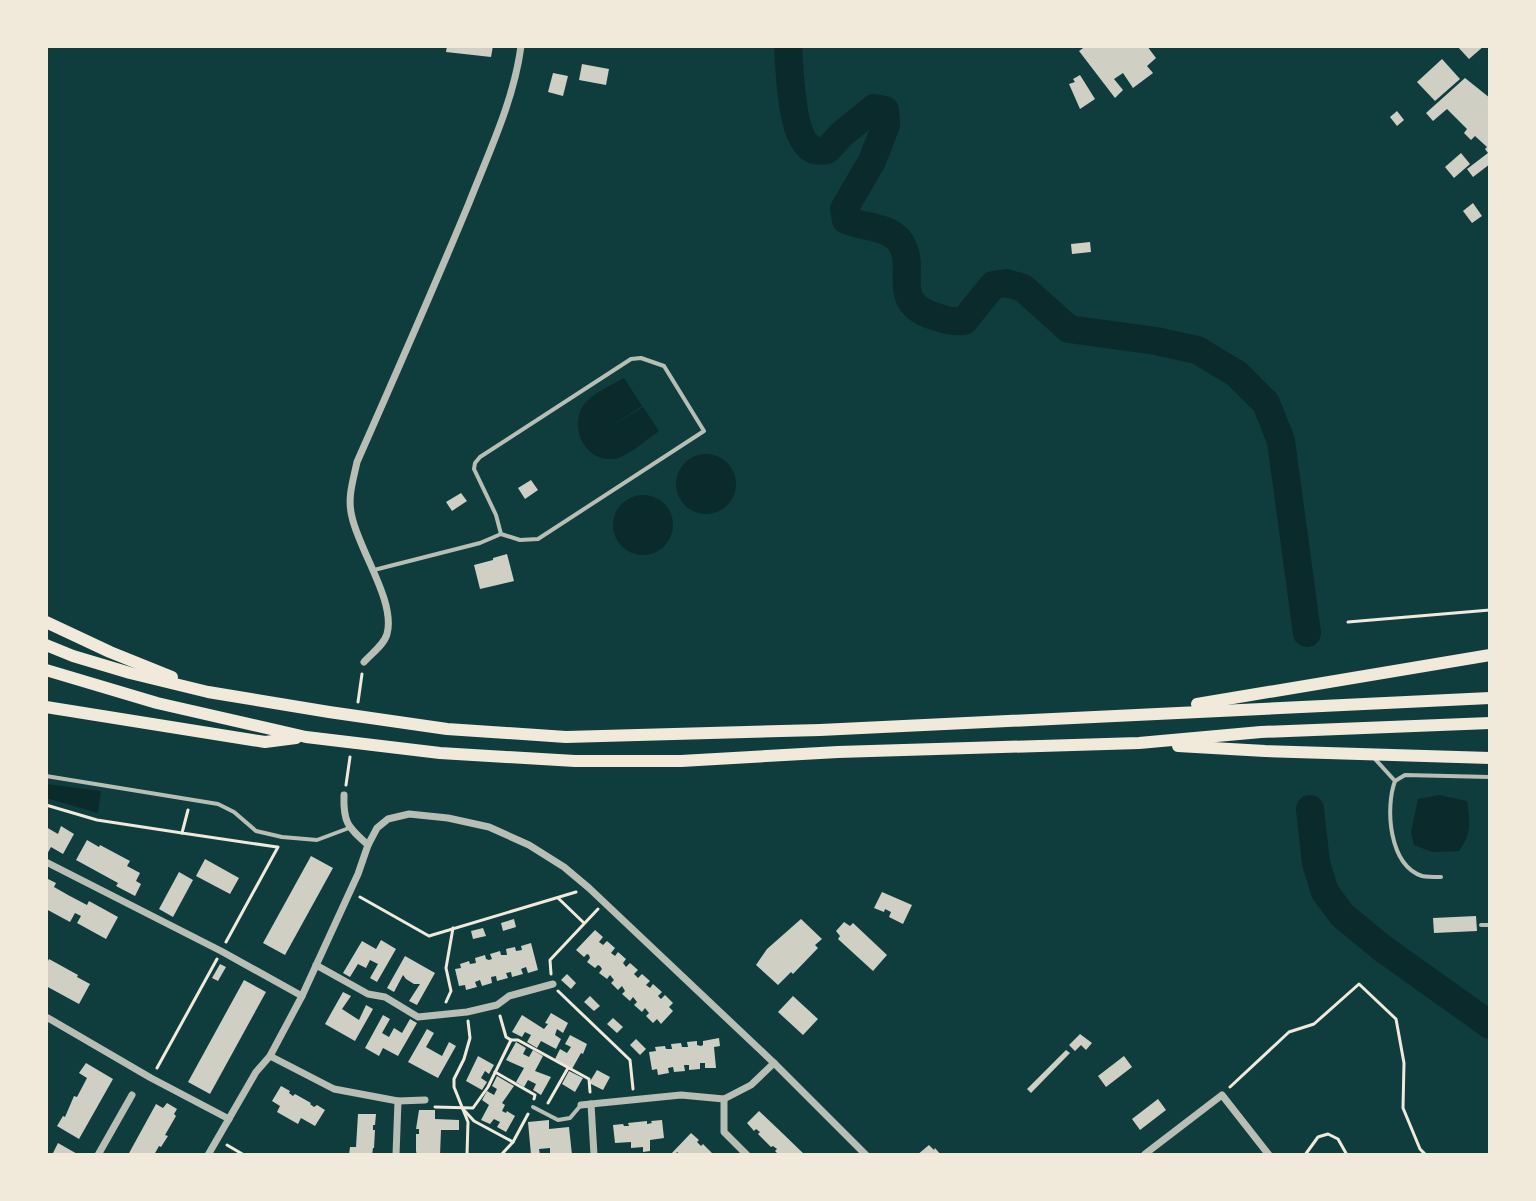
<svg xmlns="http://www.w3.org/2000/svg" width="1536" height="1201" font-family="'Titillium Web',sans-serif">
	<style>
		.water { fill: #0a2a2b }
		.lines { fill: none; stroke-linecap: round; stroke-linejoin: round }
		.river { stroke: #0a2a2b; stroke-width: 28 }
		.building { fill: #cfcfc3 }
		.path { stroke: #f1e9da; stroke-width: 3 }
		.service { stroke: #b8beb3; stroke-width: 4 }
		.minor { stroke: #b8beb3; stroke-width: 7 }
		.motorway { stroke: #f1e9da; stroke-width: 12 }
	</style>
	<rect width="100%" height="100%" fill="#0f3d3e"/>
	<g class="water">
		<path d="M624,378l18,28 -32,21 33,-20 16,24c-12,8 -33,28 -47,28 -30,2 -45,-38 -25,-58 10,-10 25,-16 37,-23z"/>
		<circle cx="706" cy="484" r="30"/>
		<circle cx="643" cy="525" r="30"/>
		<polygon points="46,784 101,791 98,813 46,798"/>
		<path d="M1439,795l28,6c3,22 5,32 -8,50l-27,1 -18,-7 -3,-13 7,-33z"/>
	</g>
	<g class="lines">
		<g class="river">
			<path d="M788,46c2,24 2,94 26,104 4,1 9,1 13,0l15,-16 32,-26 11,2 1,15 -14,36 -28,48 2,11c16,7 40,6 52,19 22,26 -9,59 30,75 14,5 22,8 36,7l29,-36 13,-2 17,5 46,41 87,12 41,9 40,24 29,29 15,38 26,192"/>
			<polyline points="1310,809 1316,863 1325,892 1342,915 1382,948 1490,1025"/>
		</g>
	</g>
	<g class="building">
		<polygon points="447,46 493,46 491,57 446,52"/>
		<polygon points="1086,46 1147,46 1156,58 1147,66 1153,73 1133,88 1123,73 1114,79 1123,90 1115,98 1079,51"/>
		<polygon points="1457,46 1484,46 1469,59"/>
		<polygon points="1442,59 1460,79 1435,101 1417,82"/>
		<polygon points="582,64 609,69 606,85 579,80"/>
		<polygon points="553,73 568,76 563,96 548,92"/>
		<polygon points="1080,75 1095,99 1080,109 1069,84 1075,82 1073,79"/>
		<polygon points="1465,78 1490,98 1490,164 1473,177 1467,169 1488,153 1485,149 1487,147 1475,136 1471,140 1464,133 1467,129 1447,109 1433,121 1426,113"/>
		<polygon points="1397,111 1404,120 1397,126 1390,117"/>
		<polygon points="1461,153 1470,164 1454,178 1445,167"/>
		<polygon points="1473,203 1482,216 1472,223 1463,211"/>
		<polygon points="1090,242 1091,252 1072,254 1071,244"/>
		<polygon points="531,480 538,490 525,499 518,488"/>
		<polygon points="461,493 467,501 452,511 446,502"/>
		<polygon points="507,554 514,581 480,589 474,565 493,560 493,558"/>
		<polygon points="61,826 74,834 63,854 51,847 46,856 46,827 58,834"/>
		<polygon points="87,840 99,847 100,845 130,861 127,866 140,873 136,881 141,884 135,896 116,886 118,883 76,860"/>
		<polygon points="311,856 333,868 285,955 263,943"/>
		<polygon points="205,859 239,878 230,894 196,876"/>
		<polygon points="179,872 193,880 173,917 159,909"/>
		<polygon points="46,878 56,883 54,887 68,895 87,905 89,901 118,917 106,939 77,923 81,916 75,913 70,922 46,909"/>
		<polygon points="882,892 912,905 903,924 889,917 891,912 885,909 884,912 874,908"/>
		<polygon points="1476,916 1477,931 1434,933 1433,918"/>
		<polygon points="514,919 516,927 503,931 501,923"/>
		<polygon points="801,919 822,939 815,945 818,948 793,974 791,972 778,985 756,965 767,949"/>
		<polygon points="844,922 850,926 853,923 887,955 873,971 838,939 840,936 836,931"/>
		<polygon points="483,928 486,936 473,939 471,931"/>
		<polygon points="595,930 603,937 599,942 603,945 607,941 615,948 611,953 615,956 618,952 626,959 623,963 626,967 630,963 638,970 634,974 638,978 642,974 650,981 646,985 650,988 653,984 662,992 658,996 661,999 665,995 673,1003 669,1007 673,1011 661,1024 657,1019 653,1023 646,1016 649,1013 645,1008 642,1012 634,1005 637,1002 633,997 630,1001 622,994 625,991 622,986 618,990 611,983 614,980 610,975 607,979 599,973 602,969 600,966 598,965 595,968 587,962 590,958 589,955 587,954 584,957 576,950"/>
		<polygon points="381,940 396,949 377,982 370,978 378,964 370,960 366,968 358,964 350,977 343,973 362,941 376,949"/>
		<polygon points="531,943 538,970 528,973 526,967 521,969 523,974 512,977 511,972 506,973 508,978 497,981 496,976 491,977 492,983 482,986 480,980 475,982 477,987 466,990 465,985 459,986 455,969 461,968 460,964 469,961 470,964 476,963 475,958 485,955 486,959 489,960 492,959 490,954 500,951 501,955 507,955 506,949 515,947 516,951 522,950 521,946"/>
		<polygon points="405,956 435,973 417,1005 409,1001 420,984 414,984 406,979 403,975 394,992 387,988"/>
		<polygon points="49,959 78,975 77,977 90,984 79,1004 46,986 46,960 48,961"/>
		<polygon points="220,964 226,967 218,981 212,978"/>
		<polygon points="567,974 576,983 571,989 561,980"/>
		<polygon points="244,980 266,992 210,1094 188,1082"/>
		<polygon points="343,992 351,996 342,1009 359,1020 366,1005 373,1009 355,1041 325,1024"/>
		<polygon points="590,996 600,1006 594,1011 584,1002"/>
		<polygon points="793,996 818,1019 803,1035 778,1012"/>
		<polygon points="551,1013 568,1023 563,1033 557,1029 555,1035 561,1039 556,1049 541,1041 537,1048 527,1042 531,1035 525,1032 522,1037 512,1032 522,1015 544,1029 548,1024 545,1023"/>
		<polygon points="383,1015 390,1019 382,1033 389,1037 394,1028 402,1033 410,1019 417,1023 398,1056 383,1048 379,1056 365,1048"/>
		<polygon points="613,1018 623,1027 617,1033 607,1024"/>
		<polygon points="427,1029 434,1033 426,1047 442,1056 449,1042 456,1046 438,1078 408,1062"/>
		<polygon points="1080,1034 1092,1043 1086,1050 1081,1045 1075,1051 1069,1045"/>
		<polygon points="570,1035 587,1044 583,1054 581,1053 572,1069 555,1059 560,1049 567,1053 571,1047 565,1044"/>
		<polygon points="719,1038 720,1046 714,1047 716,1068 705,1068 705,1063 700,1063 700,1069 689,1070 689,1065 684,1065 685,1071 674,1072 673,1067 668,1068 669,1073 658,1075 657,1069 652,1070 649,1052 656,1051 655,1047 665,1046 666,1049 672,1049 671,1044 681,1043 682,1047 688,1047 687,1042 697,1041 697,1045 701,1046 703,1045 703,1041"/>
		<polygon points="636,1039 646,1049 640,1055 630,1045"/>
		<polygon points="516,1042 526,1048 523,1054 529,1057 533,1050 543,1056 535,1071 551,1077 541,1095 533,1090 536,1084 528,1080 524,1087 516,1082 524,1068 506,1060"/>
		<polygon points="1066,1050 1070,1053 1031,1093 1027,1089"/>
		<polygon points="478,1056 494,1065 489,1074 485,1071 481,1078 487,1082 482,1090 466,1081"/>
		<polygon points="1124,1056 1132,1067 1106,1087 1098,1076"/>
		<polygon points="86,1063 113,1079 79,1139 57,1126 63,1116 65,1117 74,1096 77,1097 87,1078 79,1073"/>
		<polygon points="597,1070 610,1077 603,1090 589,1083"/>
		<polygon points="569,1071 583,1078 575,1092 562,1084"/>
		<polygon points="497,1076 514,1086 502,1103 505,1105 502,1111 506,1113 507,1111 515,1116 506,1132 497,1127 500,1122 494,1119 490,1124 481,1120 489,1105 482,1100 487,1091 494,1095 497,1089 492,1086"/>
		<polygon points="281,1086 290,1091 289,1093 293,1096 295,1094 311,1103 310,1104 314,1107 317,1105 325,1110 315,1126 301,1118 298,1124 277,1112 280,1106 272,1101"/>
		<polygon points="1158,1099 1166,1110 1140,1130 1132,1119"/>
		<polygon points="167,1103 177,1109 174,1114 176,1116 165,1135 168,1136 161,1147 159,1146 154,1155 128,1155 156,1104 163,1108"/>
		<polygon points="419,1110 435,1110 435,1119 459,1120 459,1130 441,1130 440,1155 417,1155 416,1151 416,1134 419,1134 419,1129 416,1129"/>
		<polygon points="759,1111 777,1128 805,1155 779,1155 775,1151 777,1149 773,1146 771,1147 758,1134 760,1132 756,1129 754,1131 747,1123"/>
		<polygon points="358,1114 376,1114 375,1125 373,1125 373,1130 375,1130 374,1148 373,1148 372,1155 349,1155 350,1147 356,1147"/>
		<polygon points="549,1120 549,1129 569,1127 572,1155 550,1155 550,1148 539,1149 540,1155 531,1155 528,1122"/>
		<polygon points="662,1120 664,1138 650,1140 650,1151 643,1152 643,1147 631,1148 631,1142 615,1143 613,1125 623,1124 624,1126 629,1126 628,1123 647,1121 647,1124 652,1123 651,1121"/>
		<polygon points="691,1133 699,1140 697,1142 701,1146 703,1144 714,1155 681,1155 677,1152 674,1155 670,1155"/>
		<polygon points="58,1143 79,1155 52,1155"/>
		<polygon points="929,1145 934,1150 935,1148 941,1155 917,1155"/>
	</g>
	<g class="lines">
		<g class="path">
			<polyline points="1348,622 1490,610"/>
			<polyline points="358,702 362,674"/>
			<polyline points="346,785 350,757"/>
			<polyline points="46,805 97,820 182,833"/>
			<polyline points="188,810 182,833 277,847"/>
			<polyline points="360,897 429,936 576,892"/>
			<polyline points="558,898 584,923"/>
			<polyline points="226,942 278,847"/>
			<polyline points="551,974 550,960 598,909"/>
			<polyline points="558,991 630,1060 633,1089"/>
			<polyline points="446,1002 451,991 446,968 453,928"/>
			<polyline points="511,1040 518,1040 589,1079 590,1092"/>
			<polyline points="157,1068 217,959"/>
			<polyline points="495,1072 535,1095 534,1099"/>
			<polyline points="1230,1087 1289,1032 1314,1024 1359,984 1396,1019 1404,1063 1403,1108 1420,1149 1426,1155"/>
			<polyline points="548,1103 568,1068"/>
			<polyline points="435,1107 473,1108 488,1087 511,1040 506,1037 500,1016"/>
			<polyline points="463,1109 474,1121 513,1142 528,1114"/>
			<polyline points="227,1145 244,1155"/>
			<polyline points="467,1155 468,1122 454,1087 454,1079 464,1059 470,1038 468,1021"/>
			<polyline points="501,1155 513,1142"/>
			<polyline points="1305,1155 1318,1137 1328,1134 1338,1139 1347,1155"/>
		</g>
		<g class="service">
			<polyline points="374,570 480,543 501,534 520,540 538,539 704,431 664,366 641,358 631,359 480,457 475,463 474,469 496,515 501,534"/>
			<polyline points="1375,759 1395,781"/>
			<polyline points="46,776 218,804 234,812 256,831 282,837 317,840 349,828"/>
			<path d="M1441,877c-6,0 -14,0 -19,-1 -33,-11 -37,-68 -27,-95l10,-6 85,2"/>
			<polyline points="1481,925 1490,925"/>
			<polyline points="533,1107 558,1120 570,1118 581,1105"/>
		</g>
		<g class="minor">
			<path d="M364,662c7,-8 20,-17 23,-28 9,-32 -28,-84 -35,-117 -5,-19 1,-36 5,-55 38,-86 76,-172 112,-259 20,-51 45,-103 52,-157"/>
			<path d="M344,795c-1,28 4,32 24,50"/>
			<polyline points="46,862 221,951 302,996"/>
			<polyline points="316,965 368,994 385,997 418,1017 467,1012 497,1005 509,996 553,984"/>
			<polyline points="48,1018 151,1078 229,1119"/>
			<polyline points="270,1056 334,1089 398,1101 425,1100"/>
			<polyline points="724,1099 724,1132 747,1155"/>
			<polyline points="591,1104 594,1155"/>
			<polyline points="581,1105 681,1095 724,1099 751,1085 774,1063"/>
			<polyline points="1145,1154 1222,1095 1269,1155"/>
			<polyline points="98,1155 132,1095"/>
			<polyline points="208,1155 256,1072 270,1056 302,996 358,874 368,845 377,828 388,819 409,814 448,818 489,827 529,845 564,867 589,888 774,1063 866,1155"/>
			<polyline points="396,1155 398,1101"/>
		</g>
		<g class="motorway">
			<polyline points="46,622 110,652 172,677"/>
			<polyline points="46,645 73,656 130,673 208,692 329,712 447,729 566,737 820,730 1490,698"/>
			<polyline points="46,670 157,703 306,737 440,753 575,761 681,761 838,752 1139,743 1261,732 1490,723"/>
			<polyline points="1197,704 1490,655"/>
			<polyline points="46,707 265,742 296,738"/>
			<polyline points="1178,746 1265,751 1490,758"/>
		</g>
	</g>
	<rect width="1536" height="1201" fill="none" stroke="#f1e9da" stroke-width="96"/>
</svg>
